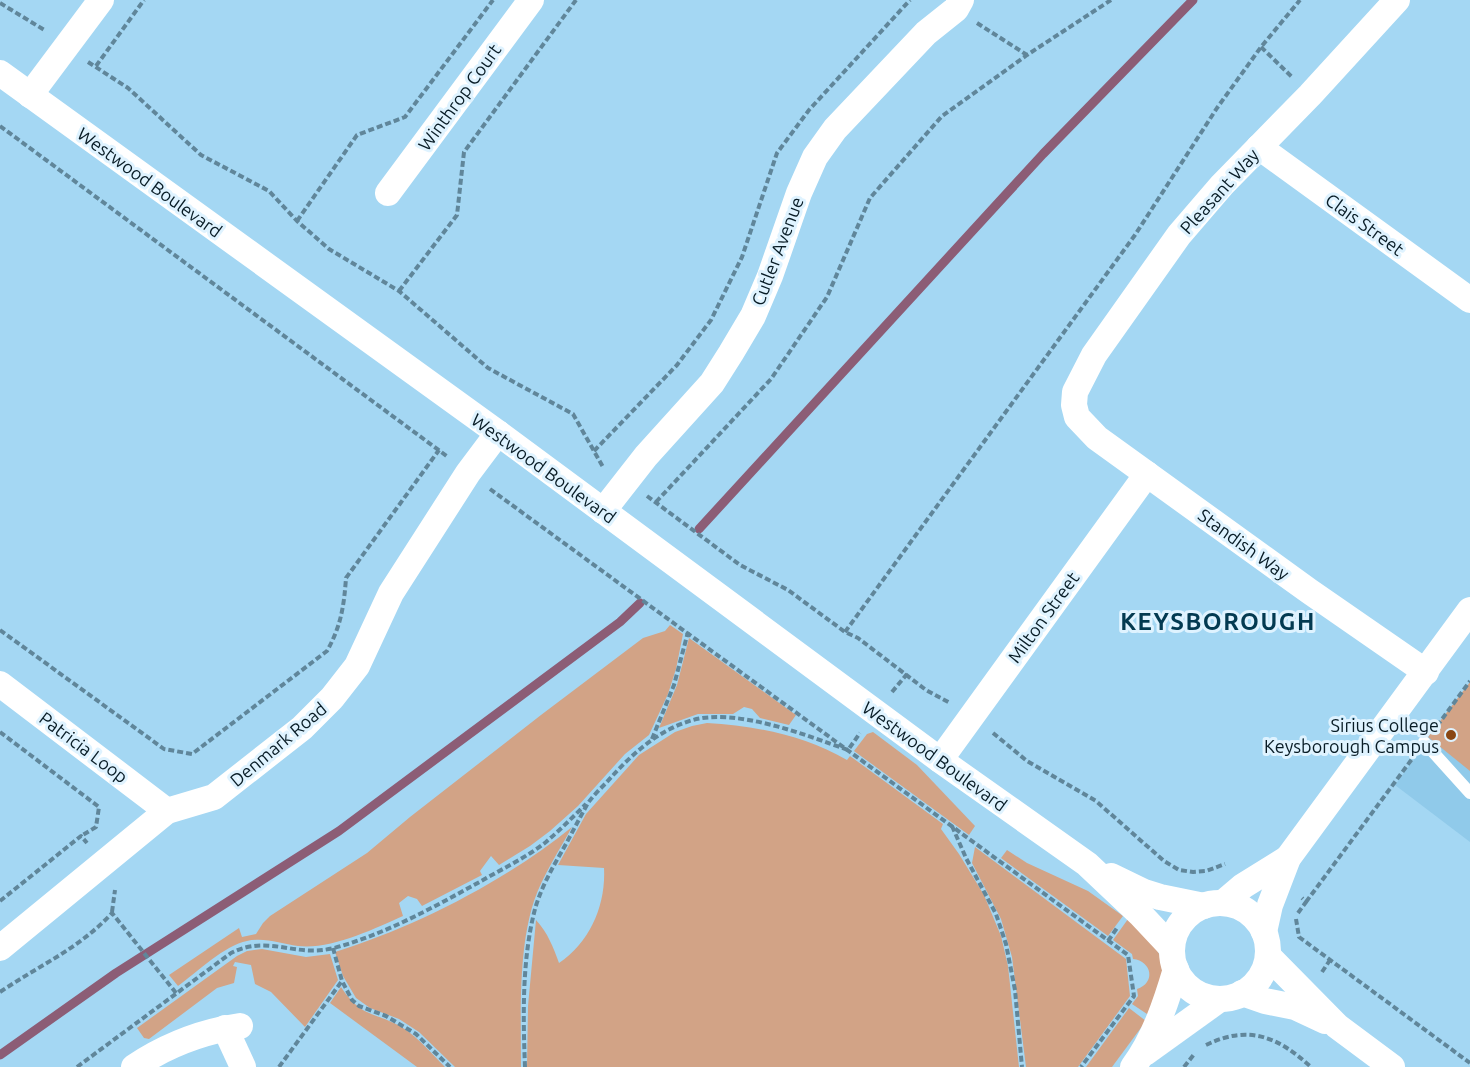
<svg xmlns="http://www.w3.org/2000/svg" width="1470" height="1067" font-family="Ubuntu,sans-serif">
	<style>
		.built { fill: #90caea }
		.green { fill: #d2a386 }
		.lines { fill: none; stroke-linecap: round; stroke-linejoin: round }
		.stream { stroke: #8c5d76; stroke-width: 9 }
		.path { stroke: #60869a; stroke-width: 4; stroke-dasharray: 6 3; stroke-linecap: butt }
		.lane { stroke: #fff; stroke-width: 12 }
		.street { stroke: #fff; stroke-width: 26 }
		.poi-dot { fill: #894714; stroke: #dff3ff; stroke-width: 2 }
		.labels { text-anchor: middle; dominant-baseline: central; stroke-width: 6; stroke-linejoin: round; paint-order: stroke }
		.street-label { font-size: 18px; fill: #081c26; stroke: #dff3ff }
		.poi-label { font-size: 18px; fill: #081c26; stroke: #dff3ff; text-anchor: end }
		.district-label { font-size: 24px; font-weight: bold; letter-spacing: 1.5px; fill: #033a51; stroke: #dff3ff }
	</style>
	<rect width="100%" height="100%" fill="#a4d7f3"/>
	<polygon class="built" points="1470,685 1470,842 1395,785"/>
	<g class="green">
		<path d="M670,625l13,9 -7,35 -8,25 -19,41 -24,19 -47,52 -28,25 -20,15 -31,19 -8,-9 -11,15 2,4 -60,31 -5,-7 -9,-3 -9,7 4,13c-29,13 -73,34 -105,30 -17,-2 -33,-9 -51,-5 -22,4 -50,31 -69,45l-9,-11 70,-47 3,9 14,-3 7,-11 7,-7 97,-63 43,-36 131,-102 102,-77 22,-7z"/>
		<polygon points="689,638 796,715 789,725 760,718 752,709 744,707 733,714 698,714 659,728 677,685"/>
		<polygon points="1470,682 1470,771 1428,737"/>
		<path d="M707,723c49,3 97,12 140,37l3,-4 93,68 -2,5 18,25 25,41 17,41 7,30 11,101h-492l1,-61 8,-86c12,13 17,27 23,43 31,-21 47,-58 45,-95l-46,-3 28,-51 53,-59 36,-23 17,-6z"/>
		<polygon points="873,732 917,765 975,826 969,835 854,751 867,734"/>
		<path d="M572,827c-13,24 -29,48 -38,74 -16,49 -13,114 -13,166h-66l-36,-35 -20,-13 -29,-11 -14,-10 -13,-22 -8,-24c81,-25 172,-72 237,-125z"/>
		<polygon points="975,847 1126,959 1130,996 1078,1067 1026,1067 1012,957 1001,919 972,863"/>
		<polygon points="1007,850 1027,863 1088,891 1123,916 1108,936 1001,858"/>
		<path d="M1128,919c14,15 36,30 36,53 0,11 -10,33 -14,44l-18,-12 6,-8 -1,-7c19,-6 15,-28 -4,-30l-1,-5 -19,-14z"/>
		<polygon points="262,949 306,957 330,954 338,980 305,1027 271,992 255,984 251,965 235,962 233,966 237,967 234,983 217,988 149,1039 144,1038 137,1028 237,956 247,951"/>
		<path d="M341,987c21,32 34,24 62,41 17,11 28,25 42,39h-28l-87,-64z"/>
		<polygon points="1129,1008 1146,1021 1112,1067 1086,1067"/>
	</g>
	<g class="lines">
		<g class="stream">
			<polyline points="699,529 1043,154 1193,0"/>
			<polyline points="0,1055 116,973 339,831 620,622 640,603"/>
		</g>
		<g class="path">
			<polyline points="0,3 46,31"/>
			<polyline points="977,23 1027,55"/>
			<polyline points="1261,47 1292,77"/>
			<polyline points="88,62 128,88 201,155 269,191 297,221 329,249 399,291 488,368 573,414 603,467"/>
			<polyline points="96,66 144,0"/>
			<polyline points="0,126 448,457"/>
			<polyline points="297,221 357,135 405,117 493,0"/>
			<polyline points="399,291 457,215 464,152 576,0"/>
			<polyline points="594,451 677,365 711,320 742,257 777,153 809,110 910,0"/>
			<polyline points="490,489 1128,955 1134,996 1081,1067"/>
			<polyline points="647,496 740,565 788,590 845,632 858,638 926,690 950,703"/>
			<polyline points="656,502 771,379 827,297 870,198 942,116 1027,55 1111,0"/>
			<path d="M0,630l164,119 28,5 135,-103c14,-25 17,-45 19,-73l93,-128"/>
			<polyline points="845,632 1135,235 1217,108 1261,47 1300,0"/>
			<polyline points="892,692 907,674"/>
			<polyline points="1437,726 1470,681"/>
			<polyline points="0,732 99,807 96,827 81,836"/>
			<polyline points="993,733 1027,761 1096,801 1164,861 1179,870 1193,872 1206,871 1225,864"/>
			<polyline points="652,739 674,685 688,632"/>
			<polyline points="952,826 966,858 996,914 1006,944 1015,990 1022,1067"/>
			<polyline points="0,901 81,836 87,843"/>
			<polyline points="1306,902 1412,759"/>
			<polyline points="112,912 115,890"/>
			<polyline points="1298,913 1306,902 1302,898"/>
			<polyline points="1296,919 1299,937 1470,1063"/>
			<polyline points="1108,941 1117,928"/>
			<polyline points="333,948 342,981 352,1000 359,1006 386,1016 416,1034 450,1067"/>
			<polyline points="1322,972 1330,960"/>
			<path d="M0,992c40,-27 80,-44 112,-79l64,80"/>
			<path d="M1206,1045c43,-21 72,-8 105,22"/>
			<path d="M77,1067l154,-114c38,-19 63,5 103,-5 52,-14 102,-42 149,-68 21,-12 44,-23 63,-38 14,-12 27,-25 40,-38"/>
			<polyline points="279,1067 342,981"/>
			<path d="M525,1067c-2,-50 -3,-105 9,-154 5,-21 17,-43 28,-62 9,-16 17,-32 26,-48 5,-7 12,-14 18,-20 24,-27 51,-53 87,-63 44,-12 113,15 155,30l12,-17"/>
			<polyline points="1184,1067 1195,1053"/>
		</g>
		<polyline class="lane" points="1424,742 1470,793"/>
		<g class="street">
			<polyline points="1397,0 1310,95 1222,185 1179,235 1094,355 1075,392 1074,405 1077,417 1097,438 1309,591 1426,672"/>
			<polyline points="0,73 498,433 940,760 1087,864 1141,915 1172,948"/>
			<polyline points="30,95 101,0"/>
			<polyline points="1259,147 1470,300"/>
			<polyline points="388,193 531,0"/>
			<polyline points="603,511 646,456 712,383 731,353 753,316 770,276 799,193 815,157 835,129 926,33 956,9 961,0"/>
			<polyline points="0,684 167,811"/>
			<polyline points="940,760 1147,474"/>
			<polyline points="1111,876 1144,892 1160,897 1204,906"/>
			<polyline points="1223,903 1243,886 1288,858"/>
			<circle cx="1220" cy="951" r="48"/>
			<polyline points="1264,932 1270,905 1288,858 1470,610"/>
			<polyline points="0,948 167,811 214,797 302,728 332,698 357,666 391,593 468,473 498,433"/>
			<polyline points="1268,956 1337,1026 1392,1067"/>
			<polyline points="1242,993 1265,1001 1295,1007 1325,1021"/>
			<polyline points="225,1028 243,1067"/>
			<polyline points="1145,1053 1220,999"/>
			<path d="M134,1067c33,-22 66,-35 106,-41"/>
			<path d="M1133,1067c21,-28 33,-64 43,-98"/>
		</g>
	</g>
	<circle class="poi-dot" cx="1451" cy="735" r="6"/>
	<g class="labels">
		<g class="street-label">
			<text transform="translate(459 97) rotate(-54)">Winthrop Court</text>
			<text transform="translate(150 182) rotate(36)">Westwood Boulevard</text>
			<text transform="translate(1219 191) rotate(-48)">Pleasant Way</text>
			<text transform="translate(1365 224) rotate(36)">Clais Street</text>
			<text transform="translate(777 251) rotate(-69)">Cutler Avenue</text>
			<text transform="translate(544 468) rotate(36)">Westwood Boulevard</text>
			<text transform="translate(1244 544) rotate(36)">Standish Way</text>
			<text transform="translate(1043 617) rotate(-54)">Milton Street</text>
			<text transform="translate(278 744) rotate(-40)">Denmark Road</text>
			<text transform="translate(84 747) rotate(37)">Patricia Loop</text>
			<text transform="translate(935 756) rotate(36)">Westwood Boulevard</text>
		</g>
		<g class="poi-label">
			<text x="1439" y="725">Sirius College<tspan x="1439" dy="21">Keysborough Campus</tspan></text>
		</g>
		<g class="district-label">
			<text x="1218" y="621">KEYSBOROUGH</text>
		</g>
	</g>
</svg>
